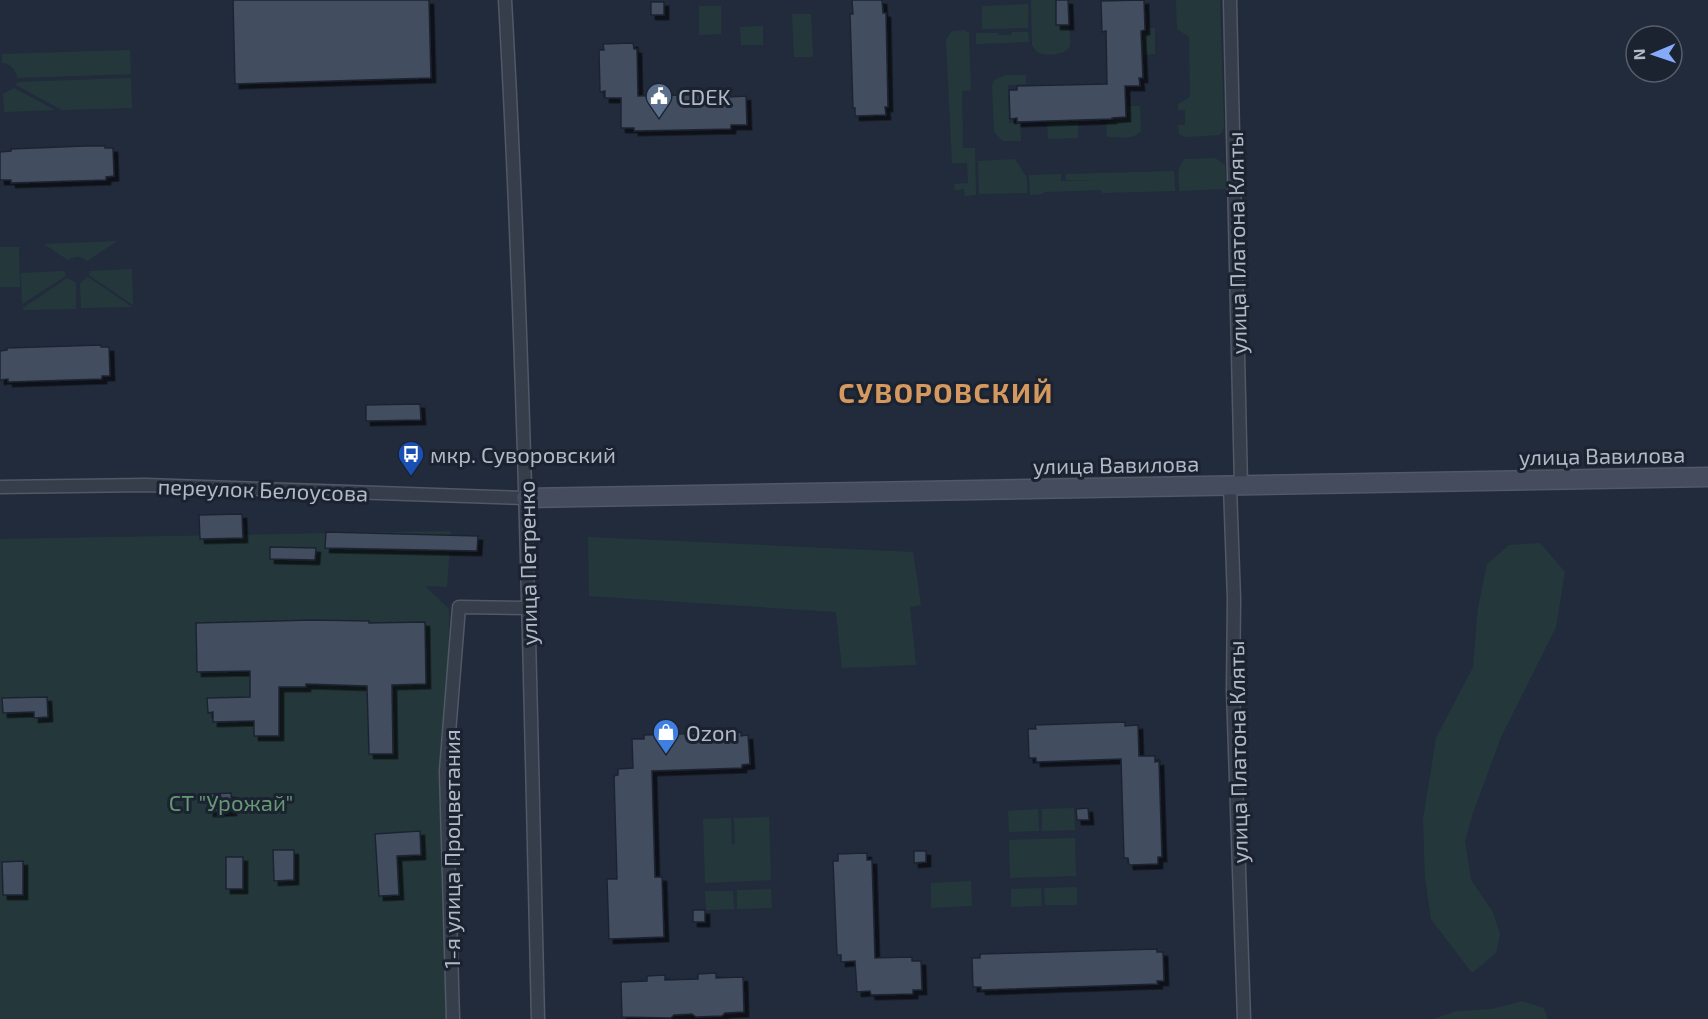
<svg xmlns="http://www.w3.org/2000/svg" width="1708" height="1019" font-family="'Exo 2',sans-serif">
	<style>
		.green { fill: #24383c }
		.building { fill: #434e60; stroke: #1d2432; stroke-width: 1.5; filter: url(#shadow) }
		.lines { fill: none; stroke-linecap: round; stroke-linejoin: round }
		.street-casing { stroke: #515866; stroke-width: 15 }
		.secondary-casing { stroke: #515866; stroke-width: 21 }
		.street { stroke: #363d4b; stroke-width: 12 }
		.secondary { stroke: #444c5e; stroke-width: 18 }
		.labels { text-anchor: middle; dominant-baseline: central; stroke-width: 6; stroke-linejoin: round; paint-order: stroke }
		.poi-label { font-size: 22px; fill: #b1b8c7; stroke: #1b2230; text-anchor: start }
		.street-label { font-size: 22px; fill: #b1b8c7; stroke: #1b2230 }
		.park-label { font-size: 22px; fill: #679875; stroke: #1b2230 }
		.district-label { font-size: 28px; font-weight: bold; letter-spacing: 1.5px; fill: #d5985e; stroke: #1b2230 }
	</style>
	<defs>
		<filter id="shadow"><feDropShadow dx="4.5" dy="4.5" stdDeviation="0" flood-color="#0009"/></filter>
	</defs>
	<rect width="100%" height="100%" fill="#222b3b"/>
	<g class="green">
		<path d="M1031,0h25v26h13c0,6 2,15 1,20 -3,9 -25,10 -31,7 -4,-2 -5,-5 -7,-8z"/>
		<polygon points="1176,0 1220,0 1224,127 1223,131 1219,135 1185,137 1179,134 1178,125 1185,125 1185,110 1178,110 1178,104 1190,97 1189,37 1177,29"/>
		<polygon points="1028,4 1028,28 982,29 982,6"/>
		<polygon points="699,6 721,6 721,34 699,35"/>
		<polygon points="792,14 811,14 813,57 794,57"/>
		<polygon points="763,26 763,45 741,45 740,27"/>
		<polygon points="1148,28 1155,28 1155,54 1143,55 1143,33 1148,33"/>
		<polygon points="964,30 969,33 971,90 962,91 963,148 975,148 976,195 965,196 964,189 955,190 954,184 968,183 967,163 952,163 946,40 952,31"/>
		<polygon points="1012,32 1028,32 1029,42 976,44 976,33 998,33 999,35 1011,35"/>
		<path d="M130,50l1,24 -114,4c-1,-9 -6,-14 -15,-15v-9z"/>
		<polygon points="1005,75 1026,75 1026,84 1008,85 1009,123 1020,123 1021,141 1003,141 994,132 992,86 994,80"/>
		<polygon points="131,78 132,108 62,110 16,85 17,82"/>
		<polygon points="14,88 55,110 4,112 3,94"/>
		<path d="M1127,106h13l1,25c-7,9 -23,6 -34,6l-1,-14 8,-1v-3h14z"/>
		<polygon points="1078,122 1078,138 1048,139 1047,123"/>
		<path d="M1215,158l10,7 1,24 -47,2c0,-12 -3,-24 6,-32z"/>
		<polygon points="1015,159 1027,178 1027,193 979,194 978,161"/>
		<polygon points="1174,171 1175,191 1102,193 1101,190 1044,192 1043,194 1030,195 1029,175 1061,174 1061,181 1101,180 1066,180 1066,174"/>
		<path d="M117,241l-30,20c-6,-6 -13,-5 -19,-1l-24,-16z"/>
		<polygon points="19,247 20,287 0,287 0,247"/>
		<polygon points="132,269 133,305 89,275 90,271"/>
		<polygon points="64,271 66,276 22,304 21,273"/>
		<polygon points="88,277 132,307 81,308 80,283"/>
		<polygon points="67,278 76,283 76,309 23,310 23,308"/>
		<polygon points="451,531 447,587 425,586 449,609 446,1019 0,1019 0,539"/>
		<polygon points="588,537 913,552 921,605 910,607 916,665 842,668 836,612 589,596"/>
		<polygon points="1540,543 1565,572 1556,627 1501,737 1473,813 1465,841 1471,880 1493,912 1500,934 1496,953 1472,973 1431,919 1425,879 1423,820 1436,738 1473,667 1478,608 1487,564 1509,545"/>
		<polygon points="1074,808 1075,830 1042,831 1042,809"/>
		<polygon points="1038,809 1039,831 1009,832 1008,811"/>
		<polygon points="769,817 771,880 705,883 703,819 731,818 732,845 735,844 734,818"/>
		<polygon points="1075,838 1076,876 1010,878 1009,840"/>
		<polygon points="971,881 972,906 931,908 931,883"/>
		<polygon points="1077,887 1077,905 1045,905 1044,888"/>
		<polygon points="1041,888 1042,906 1011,907 1011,889"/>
		<polygon points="771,889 772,908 737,909 737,890"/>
		<polygon points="705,891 733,891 734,909 706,910"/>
		<polygon points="1522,1001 1544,1008 1548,1019 1432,1019 1457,1011 1492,1009"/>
	</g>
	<g class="building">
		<polygon points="233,0 429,0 431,78 235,84"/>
		<polygon points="852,0 882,0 883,13 886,13 888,107 885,107 886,115 855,116 855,108 853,108 850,14 853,14"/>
		<polygon points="1056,0 1068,0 1069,25 1056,25"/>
		<polygon points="1144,0 1145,30 1141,31 1143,78 1139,78 1140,86 1125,86 1126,117 1112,118 1112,119 1017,122 1017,118 1010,119 1009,90 1017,90 1017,86 1107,84 1106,31 1102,32 1101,1"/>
		<rect x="651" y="2" width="13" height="13"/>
		<polygon points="633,43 634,49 637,49 638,96 730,94 730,97 746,96 747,125 731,125 731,129 634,131 634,128 621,128 621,98 605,98 605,91 600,92 599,50 604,50 603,44"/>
		<polygon points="85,146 105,146 105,148 113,148 114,176 106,177 106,180 11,183 11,180 0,180 0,152 11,151 11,149"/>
		<polygon points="101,345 101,347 109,347 110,376 102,376 102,379 8,382 8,379 0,380 0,351 7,350 7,348"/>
		<polygon points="420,404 421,420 366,421 366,405"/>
		<polygon points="242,514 243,538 200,539 199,515"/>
		<polygon points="326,532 478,536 477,551 325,548"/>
		<polygon points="270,547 316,548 315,560 270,559"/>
		<polygon points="312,620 369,621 369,623 425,622 426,684 392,685 393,754 369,754 367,686 306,684 306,687 279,687 279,736 254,736 254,721 213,722 213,712 208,713 207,698 250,697 250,671 197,672 196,623"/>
		<polygon points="47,697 48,717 34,718 34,712 3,713 2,698"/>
		<polygon points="1125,722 1125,726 1138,725 1139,756 1155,756 1155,762 1159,761 1162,857 1158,857 1158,864 1129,865 1128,858 1124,858 1121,759 1036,762 1036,758 1029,758 1028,729 1036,729 1035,725"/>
		<polygon points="741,732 741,736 748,735 750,764 742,765 742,768 652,771 655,877 662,877 664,937 609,939 607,879 617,879 614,776 618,775 618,769 633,768 632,739 644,739 644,735"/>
		<polygon points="231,793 232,811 209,812 208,794"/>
		<polygon points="1088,808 1089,820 1077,820 1076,809"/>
		<polygon points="420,831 421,855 397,856 399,895 379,896 375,834"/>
		<polygon points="273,850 294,850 294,880 274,881"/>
		<polygon points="914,851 926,851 926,862 914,863"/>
		<polygon points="867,853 867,860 872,860 875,958 912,957 912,961 921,961 922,990 913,990 913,994 871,995 870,991 857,992 855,961 841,962 841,955 837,955 833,861 838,861 838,854"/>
		<rect x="226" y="857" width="17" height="32"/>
		<polygon points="23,861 23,895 3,895 2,862"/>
		<rect x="693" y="910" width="12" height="12"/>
		<polygon points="1157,949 1157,952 1163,952 1164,981 1157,981 1158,984 981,990 981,987 973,987 972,958 980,958 980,954"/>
		<polygon points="716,973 716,978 743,977 744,1012 725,1013 722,1016 696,1017 692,1014 674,1015 671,1018 622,1017 621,982 647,981 647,976 665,975 665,980 698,979 698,974"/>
	</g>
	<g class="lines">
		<g class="street-casing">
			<g id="street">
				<path d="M505,0c19,339 25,679 33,1019"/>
				<polyline points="1230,0 1241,486"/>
				<polyline points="1230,486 1234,599 1233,690 1244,1019"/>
				<polyline points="0,487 146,485 526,498"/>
				<polyline points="453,1019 446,771 459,607 528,608"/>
			</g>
		</g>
		<g class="secondary-casing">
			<polyline id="secondary" points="526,498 1708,477"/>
		</g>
		<use href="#street" class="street"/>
		<use href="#secondary" class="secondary"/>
	</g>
	<defs>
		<g id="civic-pin" transform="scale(1.35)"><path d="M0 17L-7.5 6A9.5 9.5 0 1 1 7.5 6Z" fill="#5c6f8a" stroke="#1b2230"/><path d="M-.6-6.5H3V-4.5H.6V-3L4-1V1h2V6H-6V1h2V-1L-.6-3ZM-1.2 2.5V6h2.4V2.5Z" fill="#fff"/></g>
		<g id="bus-pin" transform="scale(1.35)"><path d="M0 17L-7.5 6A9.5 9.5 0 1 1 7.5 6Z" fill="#1a4fb4" stroke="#1b2230"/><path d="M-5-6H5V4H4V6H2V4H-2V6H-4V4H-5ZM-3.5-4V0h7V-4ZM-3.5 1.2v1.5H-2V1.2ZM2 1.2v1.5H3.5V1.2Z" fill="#fff"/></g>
		<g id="shop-pin" transform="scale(1.35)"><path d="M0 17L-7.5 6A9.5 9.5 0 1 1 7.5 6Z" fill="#3f7fe0" stroke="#1b2230"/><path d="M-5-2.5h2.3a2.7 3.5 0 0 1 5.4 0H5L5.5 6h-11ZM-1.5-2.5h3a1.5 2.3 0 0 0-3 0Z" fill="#fff"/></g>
	</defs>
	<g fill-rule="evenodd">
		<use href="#civic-pin" x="659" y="96"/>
		<use href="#bus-pin" x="411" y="454"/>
		<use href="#shop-pin" x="666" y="732"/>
	</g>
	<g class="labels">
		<g class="poi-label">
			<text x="678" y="96">CDEK</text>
			<text x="430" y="454">мкр. Суворовский</text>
			<text x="686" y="732">Ozon</text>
		</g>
		<g class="street-label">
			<text transform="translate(1236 243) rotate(-91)">улица Платона Кляты</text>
			<text transform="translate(1602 455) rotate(-1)">улица Вавилова</text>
			<text transform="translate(1116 464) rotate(-1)">улица Вавилова</text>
			<text transform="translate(263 489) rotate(2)">переулок Белоусова</text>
			<text transform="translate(527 563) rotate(-91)">улица Петренко</text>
			<text transform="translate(1237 752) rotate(-91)">улица Платона Кляты</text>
			<text transform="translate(451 849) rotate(-90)">1-я улица Процветания</text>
		</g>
		<g class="park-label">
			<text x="231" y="802">СТ "Урожай"</text>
		</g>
		<g class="district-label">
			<text x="946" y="392">СУВОРОВСКИЙ</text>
		</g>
	</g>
	<g transform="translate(1654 54) rotate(268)"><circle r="28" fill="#1b2230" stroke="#575e6c" stroke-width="1.5"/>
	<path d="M0-4.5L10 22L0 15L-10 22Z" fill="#84aaf9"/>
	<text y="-9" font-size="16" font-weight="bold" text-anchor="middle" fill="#b1b8c7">N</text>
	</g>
</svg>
